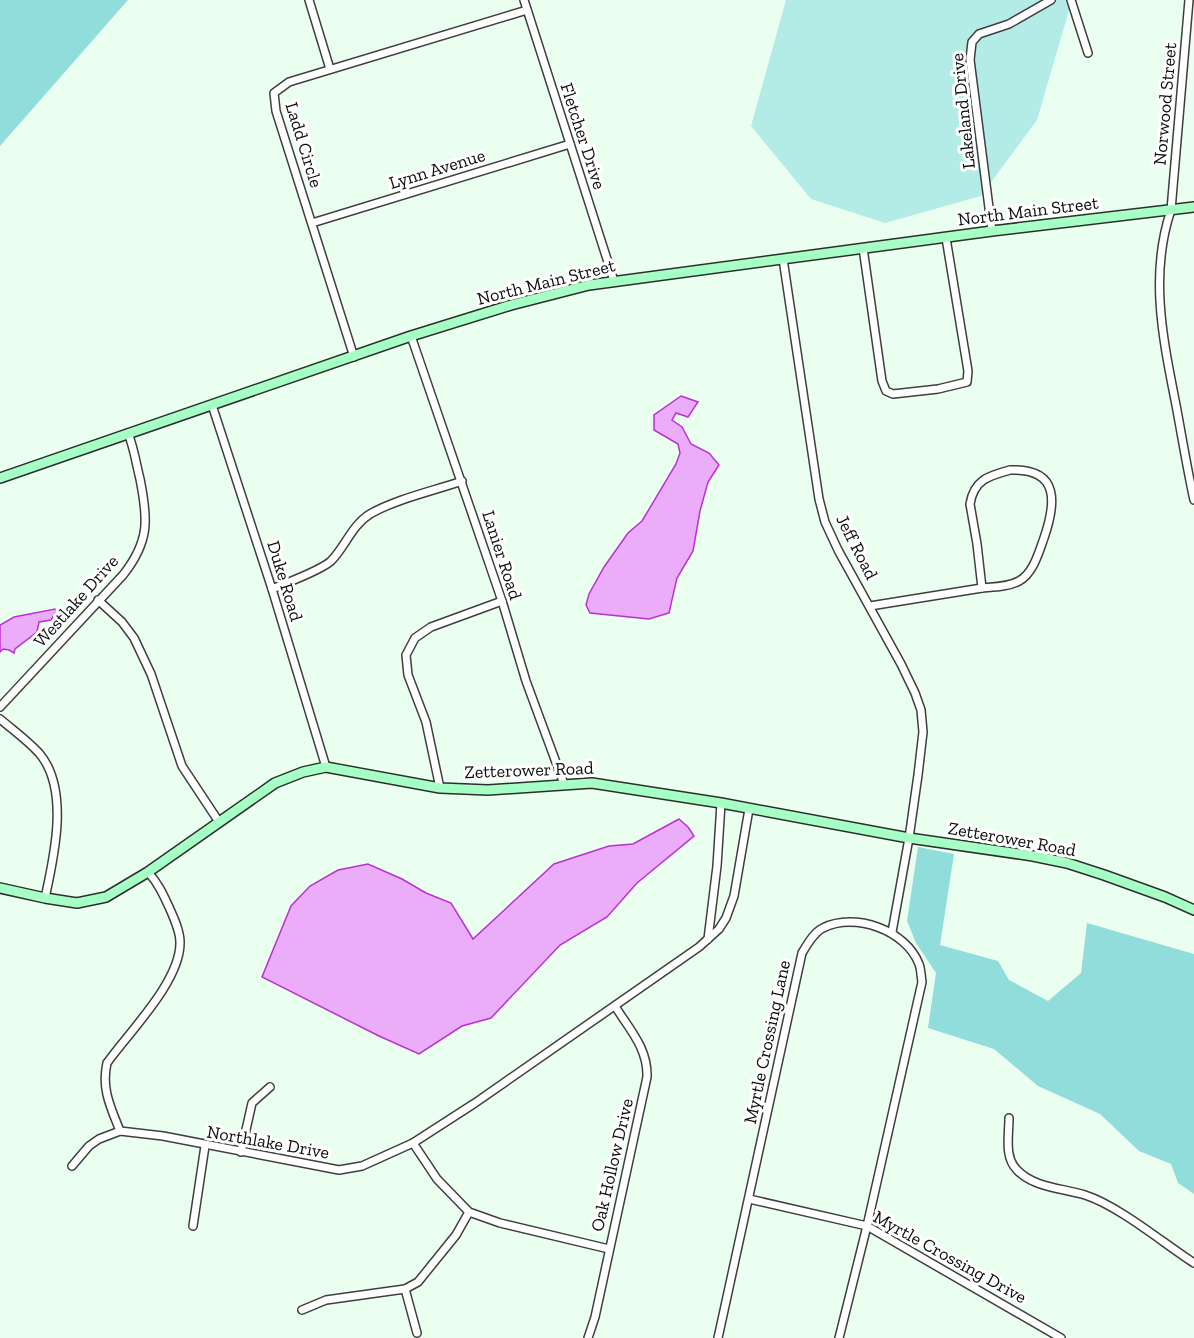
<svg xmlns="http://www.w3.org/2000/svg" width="1194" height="1338" font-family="'Zilla Slab',serif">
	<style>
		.green { fill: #b3ebe7 }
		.forest { fill: #91dddc }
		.water { fill: #ebadf9; stroke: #ba30d4; stroke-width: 1.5 }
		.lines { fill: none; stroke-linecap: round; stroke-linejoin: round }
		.street-casing { stroke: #3f3f3f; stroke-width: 10 }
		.secondary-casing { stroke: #2e2e2e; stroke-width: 12 }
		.street { stroke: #fff; stroke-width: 7 }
		.secondary { stroke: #a6ffc4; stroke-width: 9 }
		.labels { text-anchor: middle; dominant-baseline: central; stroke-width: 6; stroke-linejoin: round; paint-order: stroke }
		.street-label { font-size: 18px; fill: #0c0c0c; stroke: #fff }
	</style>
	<rect width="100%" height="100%" fill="#ebfff0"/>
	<polygon class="green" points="786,0 1072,0 1037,120 981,196 885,223 811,199 751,126"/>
	<g class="forest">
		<polygon points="0,0 128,0 0,146"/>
		<polygon points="918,847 954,854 940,945 998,961 1009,980 1048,1001 1081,973 1087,923 1194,954 1194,1194 1178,1183 1171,1164 1139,1151 1100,1114 1038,1086 994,1049 928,1028 936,973 916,943 907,921"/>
	</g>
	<g class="water">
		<polygon points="681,396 698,402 688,417 676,413 672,420 682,427 691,444 709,453 719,465 708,482 700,511 693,551 677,578 669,613 649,619 590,613 586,605 589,594 604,567 628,533 642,521 676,464 680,453 678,444 654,430 654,415"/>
		<polygon points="55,609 56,612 51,620 39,622 37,632 15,649 14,653 9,650 3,649 0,652 0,625 14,617"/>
		<polygon points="679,819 688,827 694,836 637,883 607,917 560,945 491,1018 462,1026 419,1054 379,1036 262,977 291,906 310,886 338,870 368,864 402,879 426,893 451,903 473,939 554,864 609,846 633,844"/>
	</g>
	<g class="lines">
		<g class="street-casing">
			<g id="street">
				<polyline points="309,0 330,69"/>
				<polyline points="524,0 614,281"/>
				<polyline points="1071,0 1088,53"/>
				<path d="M1189,0l-18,210c-22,65 -8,129 5,195 6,32 11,63 18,95"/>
				<polyline points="312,223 570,144"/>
				<polyline points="992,231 970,60 972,42 979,34 1009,24 1051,0"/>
				<polyline points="863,248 882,381 886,391 893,394 938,389 967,382 968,371 946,238"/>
				<polyline points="783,259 819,499 825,522 838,550 901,664 915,693 921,710 923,732 918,775 909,838 892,932"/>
				<polyline points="411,336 502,601 526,681 564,784"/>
				<polyline points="354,357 276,111 274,93 289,82 527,10"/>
				<polyline points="212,405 272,589 326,767"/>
				<path d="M1010,470c50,-2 46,33 34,68 -5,14 -11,36 -25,43 -11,6 -25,6 -37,7l-5,-44 -7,-40c4,-24 18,-28 40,-34z"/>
				<path d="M272,589c16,-7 48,-18 59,-28 14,-14 21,-36 39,-47 26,-15 63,-23 92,-33"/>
				<polyline points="98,600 122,622 134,638 151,674 182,766 219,822"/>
				<polyline points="870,606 982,588"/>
				<path d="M0,707l123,-132c27,-34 25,-56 17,-96 -4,-16 -6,-31 -12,-46"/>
				<path d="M0,719c13,11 27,21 39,34 31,36 15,104 6,145"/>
				<polyline points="440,788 426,722 408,675 406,655 415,638 431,627 502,601"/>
				<polyline points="708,939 717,866 721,803"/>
				<path d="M1009,1118c0,18 -5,39 8,52 17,18 46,18 68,25 34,11 78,48 109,68"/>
				<path d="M120,1131c-9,-23 -19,-42 -13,-68 22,-31 74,-82 73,-121 0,-11 -6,-24 -11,-35 -6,-13 -11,-24 -21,-35"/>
				<polyline points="413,1143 437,1179 469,1212 500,1223 609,1249"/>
				<polyline points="241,1152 252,1103 270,1087"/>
				<polyline points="72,1166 89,1146 99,1139 120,1131 163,1136 339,1170 362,1166 413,1143 475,1103 699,947 719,929 726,918 734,896 749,809"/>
				<polyline points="749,1199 867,1226 1061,1338"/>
				<polyline points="193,1226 205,1146"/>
				<polyline points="405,1289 417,1333"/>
				<polyline points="302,1310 326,1300 405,1289 418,1282 456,1235 469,1212"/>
				<path d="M588,1338l7,-21 52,-240c1,-29 -18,-48 -32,-71"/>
				<path d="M718,1338l84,-385c5,-8 12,-21 21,-25 32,-16 83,2 96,36 2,5 2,12 3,18l-55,244 -28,112"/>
			</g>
		</g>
		<g class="secondary-casing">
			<g id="secondary">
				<polyline points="0,478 411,336 511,305 589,285 992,231 1194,207"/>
				<polyline points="0,888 45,898 77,903 106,897 148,872 275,783 303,772 326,767 440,788 488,790 592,783 721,803 909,838 1033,856 1067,863 1104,875 1165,897 1194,910"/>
			</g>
		</g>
		<use href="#street" class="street"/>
		<use href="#secondary" class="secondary"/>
	</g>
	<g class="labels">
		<g class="street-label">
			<text transform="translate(1165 104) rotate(-85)">Norwood Street</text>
			<text transform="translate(963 111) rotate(-96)">Lakeland Drive</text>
			<text transform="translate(583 136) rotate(72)">Fletcher Drive</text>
			<text transform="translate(304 145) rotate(73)">Ladd Circle</text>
			<text transform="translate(437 169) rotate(-17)">Lynn Avenue</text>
			<text transform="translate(1028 211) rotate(-7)">North Main Street</text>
			<text transform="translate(546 282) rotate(-14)">North Main Street</text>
			<text transform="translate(857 547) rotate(63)">Jeff Road</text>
			<text transform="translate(502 555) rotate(72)">Lanier Road</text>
			<text transform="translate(285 581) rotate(73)">Duke Road</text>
			<text transform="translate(76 601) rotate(-48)">Westlake Drive</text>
			<text transform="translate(529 770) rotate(-2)">Zetterower Road</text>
			<text transform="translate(1012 839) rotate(10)">Zetterower Road</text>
			<text transform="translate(767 1042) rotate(-78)">Myrtle Crossing Lane</text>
			<text transform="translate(268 1142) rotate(10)">Northlake Drive</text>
			<text transform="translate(612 1165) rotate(-77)">Oak Hollow Drive</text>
			<text transform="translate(950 1257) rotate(29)">Myrtle Crossing Drive</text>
		</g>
	</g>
</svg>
